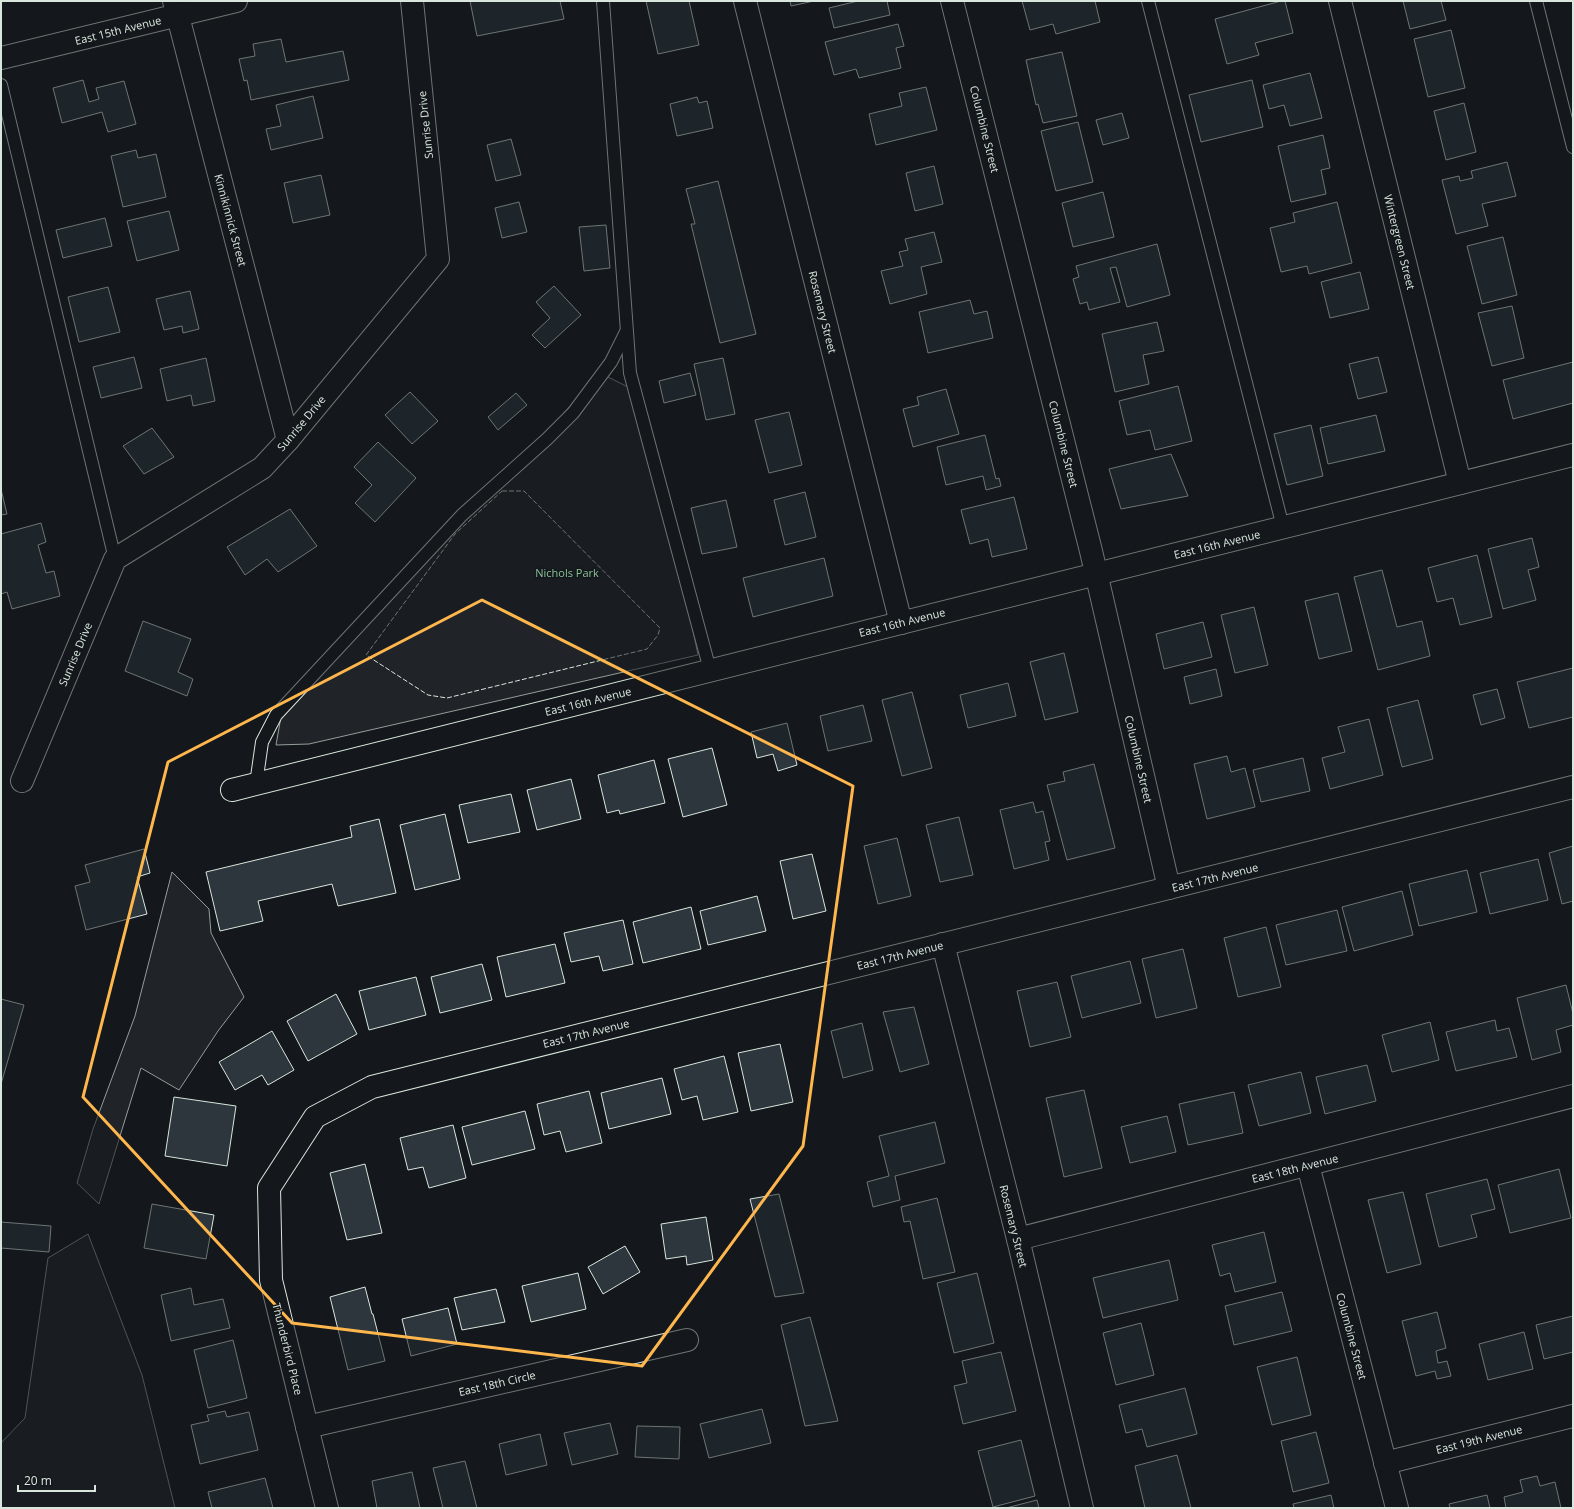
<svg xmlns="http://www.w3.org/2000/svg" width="1574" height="1509" font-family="'Open Sans',sans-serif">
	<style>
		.green { fill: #202428; stroke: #939e99 }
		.building { fill: #2c363c; stroke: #d8e6dc }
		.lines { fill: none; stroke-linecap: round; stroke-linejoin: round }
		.service-casing { stroke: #d8e6dc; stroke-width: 14 }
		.minor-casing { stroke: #d8e6dc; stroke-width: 24 }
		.service { stroke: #14181c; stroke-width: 12 }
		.minor { stroke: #14181c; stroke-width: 22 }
		.fence { stroke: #d8e6dc; stroke-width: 1; stroke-dasharray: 5 2; stroke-linecap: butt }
		.marked { fill: none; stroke: #ffb74d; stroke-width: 3; stroke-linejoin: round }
		.labels { text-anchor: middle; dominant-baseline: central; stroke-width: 3; stroke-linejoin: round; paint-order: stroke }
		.street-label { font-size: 11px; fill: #d8e6dc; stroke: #14181c }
		.park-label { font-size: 11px; fill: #8ac095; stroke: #14181c }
	</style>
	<rect width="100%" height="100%" fill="#14181c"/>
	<g class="green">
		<polygon points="608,377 632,389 678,559 698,655 309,744 276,745 282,711 517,465 580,395"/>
		<polygon points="172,872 209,909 211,933 244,997 218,1031 179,1090 141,1068 99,1204 77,1183 93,1129 135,1016"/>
		<polygon points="88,1234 142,1375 175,1508 1,1508 1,1443 25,1418 48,1258"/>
	</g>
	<g class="building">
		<polygon points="470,1 560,1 564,19 477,36"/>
		<polygon points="646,1 689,1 699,45 658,54"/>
		<polygon points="790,1 814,1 791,6"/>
		<polygon points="858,1 887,1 890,15 834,28 829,8"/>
		<polygon points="1022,1 1095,1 1100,22 1056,34 1053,24 1030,30"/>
		<polygon points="1281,1 1285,1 1293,33 1255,43 1259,55 1227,64 1215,19"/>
		<polygon points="1403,1 1441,1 1446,20 1410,29"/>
		<polygon points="898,24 904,46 896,48 901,68 859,78 856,69 834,75 825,42"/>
		<polygon points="1451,30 1465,88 1428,97 1414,39"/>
		<polygon points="281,39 286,62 343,51 349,80 251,100 247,80 244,81 239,59 255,56 253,44"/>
		<polygon points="1062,52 1077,116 1043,123 1038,104 1036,105 1026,60"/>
		<polygon points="1310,73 1322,118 1290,126 1284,105 1269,109 1263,85"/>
		<polygon points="83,80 89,102 99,99 96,88 124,81 136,124 108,132 102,112 62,123 53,88"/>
		<polygon points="1252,80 1263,127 1201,142 1189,95"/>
		<polygon points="926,87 937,130 876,145 869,114 902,106 899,93"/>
		<polygon points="313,96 323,138 271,150 266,129 281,126 276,105"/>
		<polygon points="697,97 699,103 707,101 713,128 677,136 670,104"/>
		<polygon points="1464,103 1476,152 1446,160 1434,111"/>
		<polygon points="1122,113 1129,138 1103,145 1096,120"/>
		<polygon points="1078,122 1093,182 1056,191 1041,131"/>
		<polygon points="1323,135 1330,168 1321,170 1326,194 1291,202 1278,146"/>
		<polygon points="511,139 521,175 496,181 487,145"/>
		<polygon points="136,150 138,158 156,154 166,197 123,207 111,156"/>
		<polygon points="1507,162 1516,196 1482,204 1488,226 1456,234 1442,180 1459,176 1460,181 1473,178 1471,171"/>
		<polygon points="934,166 943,204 915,211 906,173"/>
		<polygon points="321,175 330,215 293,223 284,183"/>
		<polygon points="718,181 756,334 720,343 691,224 695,224 686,189"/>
		<polygon points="1103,192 1114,237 1073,247 1062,203"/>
		<polygon points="519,202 527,232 502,238 495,208"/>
		<polygon points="1337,202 1352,263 1309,274 1307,266 1281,272 1270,228 1295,222 1293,213"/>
		<polygon points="169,211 179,250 137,261 127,221"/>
		<polygon points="105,218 112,246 63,258 56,230"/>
		<polygon points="606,225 610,268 584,271 579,227"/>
		<polygon points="934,232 942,262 921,267 927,294 890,304 881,271 903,266 899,252 908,250 905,239"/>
		<polygon points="1503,237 1517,295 1482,304 1467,246"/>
		<polygon points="1157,244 1170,295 1127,307 1116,267 1110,268 1120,302 1089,310 1087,302 1080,304 1073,279 1079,277 1076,266"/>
		<polygon points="1360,272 1369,309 1330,318 1321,282"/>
		<polygon points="554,286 581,315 545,348 532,335 550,318 536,302"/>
		<polygon points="108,287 120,332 79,342 68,297"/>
		<polygon points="190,291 199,329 183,333 182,326 164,330 156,299"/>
		<polygon points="970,300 974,314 987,311 993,338 928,353 919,312"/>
		<polygon points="1512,306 1524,358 1492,366 1478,313"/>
		<polygon points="1157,322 1164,351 1143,355 1149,384 1115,392 1102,334"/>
		<polygon points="134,357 142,388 101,398 93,367"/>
		<polygon points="1378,357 1387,392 1358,399 1349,364"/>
		<polygon points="206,358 215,401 193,406 191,395 167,401 160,369"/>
		<polygon points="723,358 735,414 706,420 694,364"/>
		<polygon points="1573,362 1573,403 1513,419 1503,380"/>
		<polygon points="690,373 696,395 664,403 659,381"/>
		<polygon points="1178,386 1192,441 1155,450 1150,430 1127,435 1119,401"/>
		<polygon points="946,389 959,434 913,447 903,409 919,405 917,397"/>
		<polygon points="410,392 438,421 412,444 385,415"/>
		<polygon points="516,393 527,405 498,430 488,417"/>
		<polygon points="789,412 802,465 769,473 755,420"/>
		<polygon points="1376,415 1385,451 1328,464 1320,428"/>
		<polygon points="1311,425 1323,476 1287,485 1274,434"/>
		<polygon points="152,428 174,457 144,474 123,446"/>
		<polygon points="985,435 996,479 999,478 1001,486 986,490 983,476 946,485 937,447"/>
		<polygon points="378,442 416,478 375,522 355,503 372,485 354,467"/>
		<polygon points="1171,454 1188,496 1121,509 1109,469"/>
		<polygon points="1,489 7,514 1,515"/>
		<polygon points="805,492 816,537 785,545 774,500"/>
		<polygon points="1014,497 1027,549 992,557 988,539 970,544 961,510"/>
		<polygon points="726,500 737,547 702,554 691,508"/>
		<polygon points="290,509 317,546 278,572 267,559 245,575 227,547"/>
		<polygon points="41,523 46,542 38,545 46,573 54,571 60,596 12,609 7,592 1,594 1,534"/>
		<polygon points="1532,538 1539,567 1528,570 1536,600 1503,609 1488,549"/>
		<polygon points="1477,555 1492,617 1460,625 1453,598 1437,602 1428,568"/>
		<polygon points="824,558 833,596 753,617 743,578"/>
		<polygon points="1382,570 1397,627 1422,621 1430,656 1378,670 1354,577"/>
		<polygon points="1338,593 1352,651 1319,659 1305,601"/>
		<polygon points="1254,607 1268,665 1235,673 1221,615"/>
		<polygon points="143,621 191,639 178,672 193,679 187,696 125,671"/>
		<polygon points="1203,622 1212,657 1164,669 1156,634"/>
		<polygon points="1064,653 1078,712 1045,720 1030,662"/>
		<polygon points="1573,668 1573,717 1529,728 1517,682"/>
		<polygon points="1216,669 1222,696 1190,704 1184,677"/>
		<polygon points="1008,683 1016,716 968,728 960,695"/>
		<polygon points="1497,689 1505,718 1481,725 1473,695"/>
		<polygon points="912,692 932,768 902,776 882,700"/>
		<polygon points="1418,700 1433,759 1402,767 1387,708"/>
		<polygon points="863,705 872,741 828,751 820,716"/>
		<polygon points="1369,719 1383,775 1330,789 1322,758 1345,752 1338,727"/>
		<polygon points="787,723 797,765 778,771 773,754 757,758 751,732"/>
		<polygon points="712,748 727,805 683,817 668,759"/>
		<polygon points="1227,756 1231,772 1245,768 1255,807 1207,819 1194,764"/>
		<polygon points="1303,758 1310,791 1261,802 1253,770"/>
		<polygon points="654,760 665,803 620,814 619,810 607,813 598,775"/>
		<polygon points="1094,764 1115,848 1067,860 1047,785 1065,781 1063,772"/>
		<polygon points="571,779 581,819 537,830 527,790"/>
		<polygon points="511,794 520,832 468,843 459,805"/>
		<polygon points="1033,802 1036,813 1043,811 1050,841 1045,842 1049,860 1014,869 1000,810"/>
		<polygon points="445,814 460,879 415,890 400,825"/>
		<polygon points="959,817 973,875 940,882 926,825"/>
		<polygon points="379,819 396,893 338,906 332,884 258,901 263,921 220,931 206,872 352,837 350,826"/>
		<polygon points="897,838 911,896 878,904 864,846"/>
		<polygon points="1573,846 1573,901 1562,904 1549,853"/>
		<polygon points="144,849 150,873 137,877 147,914 86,930 75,886 90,882 85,865"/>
		<polygon points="812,854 826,911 793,919 780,861"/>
		<polygon points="1538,859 1548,900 1490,914 1480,873"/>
		<polygon points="1467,870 1477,912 1419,926 1409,884"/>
		<polygon points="1402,891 1413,935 1354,951 1342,907"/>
		<polygon points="757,896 766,931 708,945 700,911"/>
		<polygon points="691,907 701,949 643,963 633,922"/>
		<polygon points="1337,910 1347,951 1286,965 1276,925"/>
		<polygon points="623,920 633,964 603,971 599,956 571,962 564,933"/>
		<polygon points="1266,927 1281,987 1238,997 1224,938"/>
		<polygon points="555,944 565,983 506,997 497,957"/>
		<polygon points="1183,949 1197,1008 1156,1018 1142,959"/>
		<polygon points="1130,961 1141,1003 1082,1018 1071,976"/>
		<polygon points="482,964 492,1000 440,1013 431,977"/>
		<polygon points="416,977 426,1015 369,1030 359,991"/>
		<polygon points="1057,982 1071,1037 1030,1047 1017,991"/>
		<polygon points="1566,985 1573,1014 1573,1025 1556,1030 1561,1052 1532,1060 1517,998"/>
		<polygon points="336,994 357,1034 308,1061 287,1021"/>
		<polygon points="1,999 24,1005 1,1084"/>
		<polygon points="914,1007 929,1064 900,1072 883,1012"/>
		<polygon points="1495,1020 1497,1031 1509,1028 1517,1057 1456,1071 1446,1032"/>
		<polygon points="1430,1022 1439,1060 1392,1072 1382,1035"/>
		<polygon points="862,1023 873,1070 843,1078 831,1031"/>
		<polygon points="272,1031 294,1070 268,1085 262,1075 235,1090 219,1062"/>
		<polygon points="780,1044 793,1102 751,1111 738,1053"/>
		<polygon points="724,1056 738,1112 703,1120 697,1096 682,1100 674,1069"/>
		<polygon points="1367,1065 1376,1101 1325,1114 1316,1077"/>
		<polygon points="1301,1072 1311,1113 1259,1126 1248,1085"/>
		<polygon points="662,1078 671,1114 609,1129 601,1093"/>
		<polygon points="1084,1090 1102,1168 1064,1177 1046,1098"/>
		<polygon points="589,1091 602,1143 566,1152 560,1131 544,1135 537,1104"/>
		<polygon points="1234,1092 1243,1133 1188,1145 1179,1104"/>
		<polygon points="174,1097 236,1106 227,1166 165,1156"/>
		<polygon points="525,1111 535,1149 472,1165 462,1127"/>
		<polygon points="1167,1116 1176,1152 1130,1163 1121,1127"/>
		<polygon points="935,1122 945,1163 895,1176 900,1200 873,1207 867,1182 889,1176 879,1136"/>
		<polygon points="453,1125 466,1178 429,1188 423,1167 408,1170 400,1138"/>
		<polygon points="365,1164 382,1233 347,1240 330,1173"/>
		<polygon points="1559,1169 1571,1218 1510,1233 1498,1185"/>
		<polygon points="1487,1179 1495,1209 1471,1215 1477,1237 1439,1247 1426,1194"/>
		<polygon points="1403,1192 1421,1264 1387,1273 1368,1200"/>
		<polygon points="779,1194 804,1293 775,1297 750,1199"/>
		<polygon points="937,1198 955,1272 923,1279 910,1221 904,1222 901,1207"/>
		<polygon points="152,1204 214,1215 206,1259 144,1248"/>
		<polygon points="706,1217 713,1260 687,1265 686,1256 666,1259 661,1224"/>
		<polygon points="1,1222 51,1226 49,1252 1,1248"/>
		<polygon points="1264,1232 1276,1282 1235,1292 1230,1273 1220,1276 1212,1245"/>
		<polygon points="625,1246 640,1272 603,1294 588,1267"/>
		<polygon points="1169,1260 1178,1300 1103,1318 1093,1278"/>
		<polygon points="578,1273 586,1309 531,1322 522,1286"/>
		<polygon points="977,1273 994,1343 954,1353 937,1283"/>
		<polygon points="365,1287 372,1314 373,1314 385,1361 348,1370 330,1297"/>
		<polygon points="191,1288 194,1305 223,1299 230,1328 171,1341 161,1295"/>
		<polygon points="496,1289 505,1322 462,1330 454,1298"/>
		<polygon points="1282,1292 1292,1331 1234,1345 1225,1306"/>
		<polygon points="448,1308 457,1344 411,1356 402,1319"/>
		<polygon points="1437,1312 1446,1348 1436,1351 1438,1363 1447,1361 1451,1376 1437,1379 1435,1371 1416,1376 1402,1321"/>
		<polygon points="1573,1316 1573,1352 1544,1359 1536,1325"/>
		<polygon points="810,1317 838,1421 805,1426 781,1325"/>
		<polygon points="1141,1323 1154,1375 1116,1385 1103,1333"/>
		<polygon points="1524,1332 1533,1369 1488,1380 1479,1344"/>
		<polygon points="233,1340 247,1398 208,1408 194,1350"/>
		<polygon points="1001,1352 1016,1411 963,1424 954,1386 967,1383 962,1361"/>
		<polygon points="1297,1357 1311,1415 1272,1425 1257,1367"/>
		<polygon points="1185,1388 1197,1434 1147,1447 1142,1429 1126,1433 1119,1405"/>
		<polygon points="762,1409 771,1443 709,1458 700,1424"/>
		<polygon points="225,1411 227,1417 249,1412 258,1450 200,1464 191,1425 209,1421 207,1415"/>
		<polygon points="610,1423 618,1454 572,1465 564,1433"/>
		<polygon points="637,1426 680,1427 679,1459 635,1457"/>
		<polygon points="1316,1432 1329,1483 1293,1492 1281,1441"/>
		<polygon points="540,1434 547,1465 506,1475 499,1444"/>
		<polygon points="1021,1440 1035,1496 993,1507 978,1451"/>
		<polygon points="1177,1455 1191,1508 1145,1508 1135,1466"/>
		<polygon points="465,1461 477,1508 443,1508 433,1468"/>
		<polygon points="412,1472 420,1508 377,1508 372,1481"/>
		<polygon points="1537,1476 1540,1486 1555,1482 1561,1508 1506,1508 1504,1497 1523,1492 1520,1480"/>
		<polygon points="265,1478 273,1508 212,1508 208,1492"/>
		<polygon points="1331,1495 1334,1508 1294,1508 1293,1504"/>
		<polygon points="1487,1495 1490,1508 1450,1508 1449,1504"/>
		<polygon points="1037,1500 1039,1508 1006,1508"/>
	</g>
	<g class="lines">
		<g class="service-casing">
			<g id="service">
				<polyline points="603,1 630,373 710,670"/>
				<polyline points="1148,1 1283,527"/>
				<polyline points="1536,1 1573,147"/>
				<polyline points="1,85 115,559"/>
				<polyline points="256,784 262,742 276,715 462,515 547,439 573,413 611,362 626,332"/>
			</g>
		</g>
		<g class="minor-casing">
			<g id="minor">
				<polyline points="174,1 288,440"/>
				<polyline points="745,1 901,623"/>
				<polyline points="952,1 1091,551 1169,888"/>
				<polyline points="1340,1 1460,483"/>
				<polyline points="1,58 236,1"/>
				<polyline points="22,781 115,559 262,468 288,440 438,259 412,1"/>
				<polyline points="232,790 1573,455"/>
				<polyline points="943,944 1018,1239 1082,1508"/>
				<polyline points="1308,1165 1397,1508"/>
				<polyline points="1018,1239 1573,1096"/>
				<polyline points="307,1427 687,1340"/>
				<polyline points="1385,1463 1573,1416"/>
				<polyline points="327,1508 271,1280 269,1188 315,1117 372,1087 1573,787"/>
			</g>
		</g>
		<use href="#service" class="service"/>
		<use href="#minor" class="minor"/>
		<polygon class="fence" points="502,491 524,491 660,628 658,635 647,649 447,698 428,695 366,655 455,534"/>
	</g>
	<path d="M0 0H1574V1509H0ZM482,600l371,186 -50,360 -161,220 -350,-43 -209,-226 85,-335z" fill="#14181c" fill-opacity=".55" fill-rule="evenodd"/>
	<path class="marked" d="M482,600l371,186 -50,360 -161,220 -350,-43 -209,-226 85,-335z"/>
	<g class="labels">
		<g class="street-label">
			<text transform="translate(118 30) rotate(-14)">East 15th Avenue</text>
			<text transform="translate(425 125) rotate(-96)">Sunrise Drive</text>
			<text transform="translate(985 129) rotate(76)">Columbine Street</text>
			<text transform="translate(231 220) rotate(75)">Kinnikinnick Street</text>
			<text transform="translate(1400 242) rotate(76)">Wintergreen Street</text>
			<text transform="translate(823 312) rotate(76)">Rosemary Street</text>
			<text transform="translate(301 423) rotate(-50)">Sunrise Drive</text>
			<text transform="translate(1064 444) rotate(76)">Columbine Street</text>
			<text transform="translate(1217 544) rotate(-14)">East 16th Avenue</text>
			<text transform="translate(902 622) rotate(-14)">East 16th Avenue</text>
			<text transform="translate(75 654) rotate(-67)">Sunrise Drive</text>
			<text transform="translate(588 701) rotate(-14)">East 16th Avenue</text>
			<text transform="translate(1139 759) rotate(77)">Columbine Street</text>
			<text transform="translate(1215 877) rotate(-14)">East 17th Avenue</text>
			<text transform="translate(900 955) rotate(-14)">East 17th Avenue</text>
			<text transform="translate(586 1033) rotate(-14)">East 17th Avenue</text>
			<text transform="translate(1295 1168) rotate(-14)">East 18th Avenue</text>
			<text transform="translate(1014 1226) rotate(76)">Rosemary Street</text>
			<text transform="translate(1352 1336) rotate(75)">Columbine Street</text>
			<text transform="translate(288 1349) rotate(76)">Thunderbird Place</text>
			<text transform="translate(497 1383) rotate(-13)">East 18th Circle</text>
			<text transform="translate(1479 1439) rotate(-14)">East 19th Avenue</text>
		</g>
		<g class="park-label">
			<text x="567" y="572">Nichols Park</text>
		</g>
	</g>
	<rect width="1574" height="1509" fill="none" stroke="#d8e6dc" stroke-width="4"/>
	<path d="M18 1485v6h77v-6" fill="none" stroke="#d8e6dc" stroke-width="2"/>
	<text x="24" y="1485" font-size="12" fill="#d8e6dc" stroke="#14181c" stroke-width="3" paint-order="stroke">20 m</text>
</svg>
